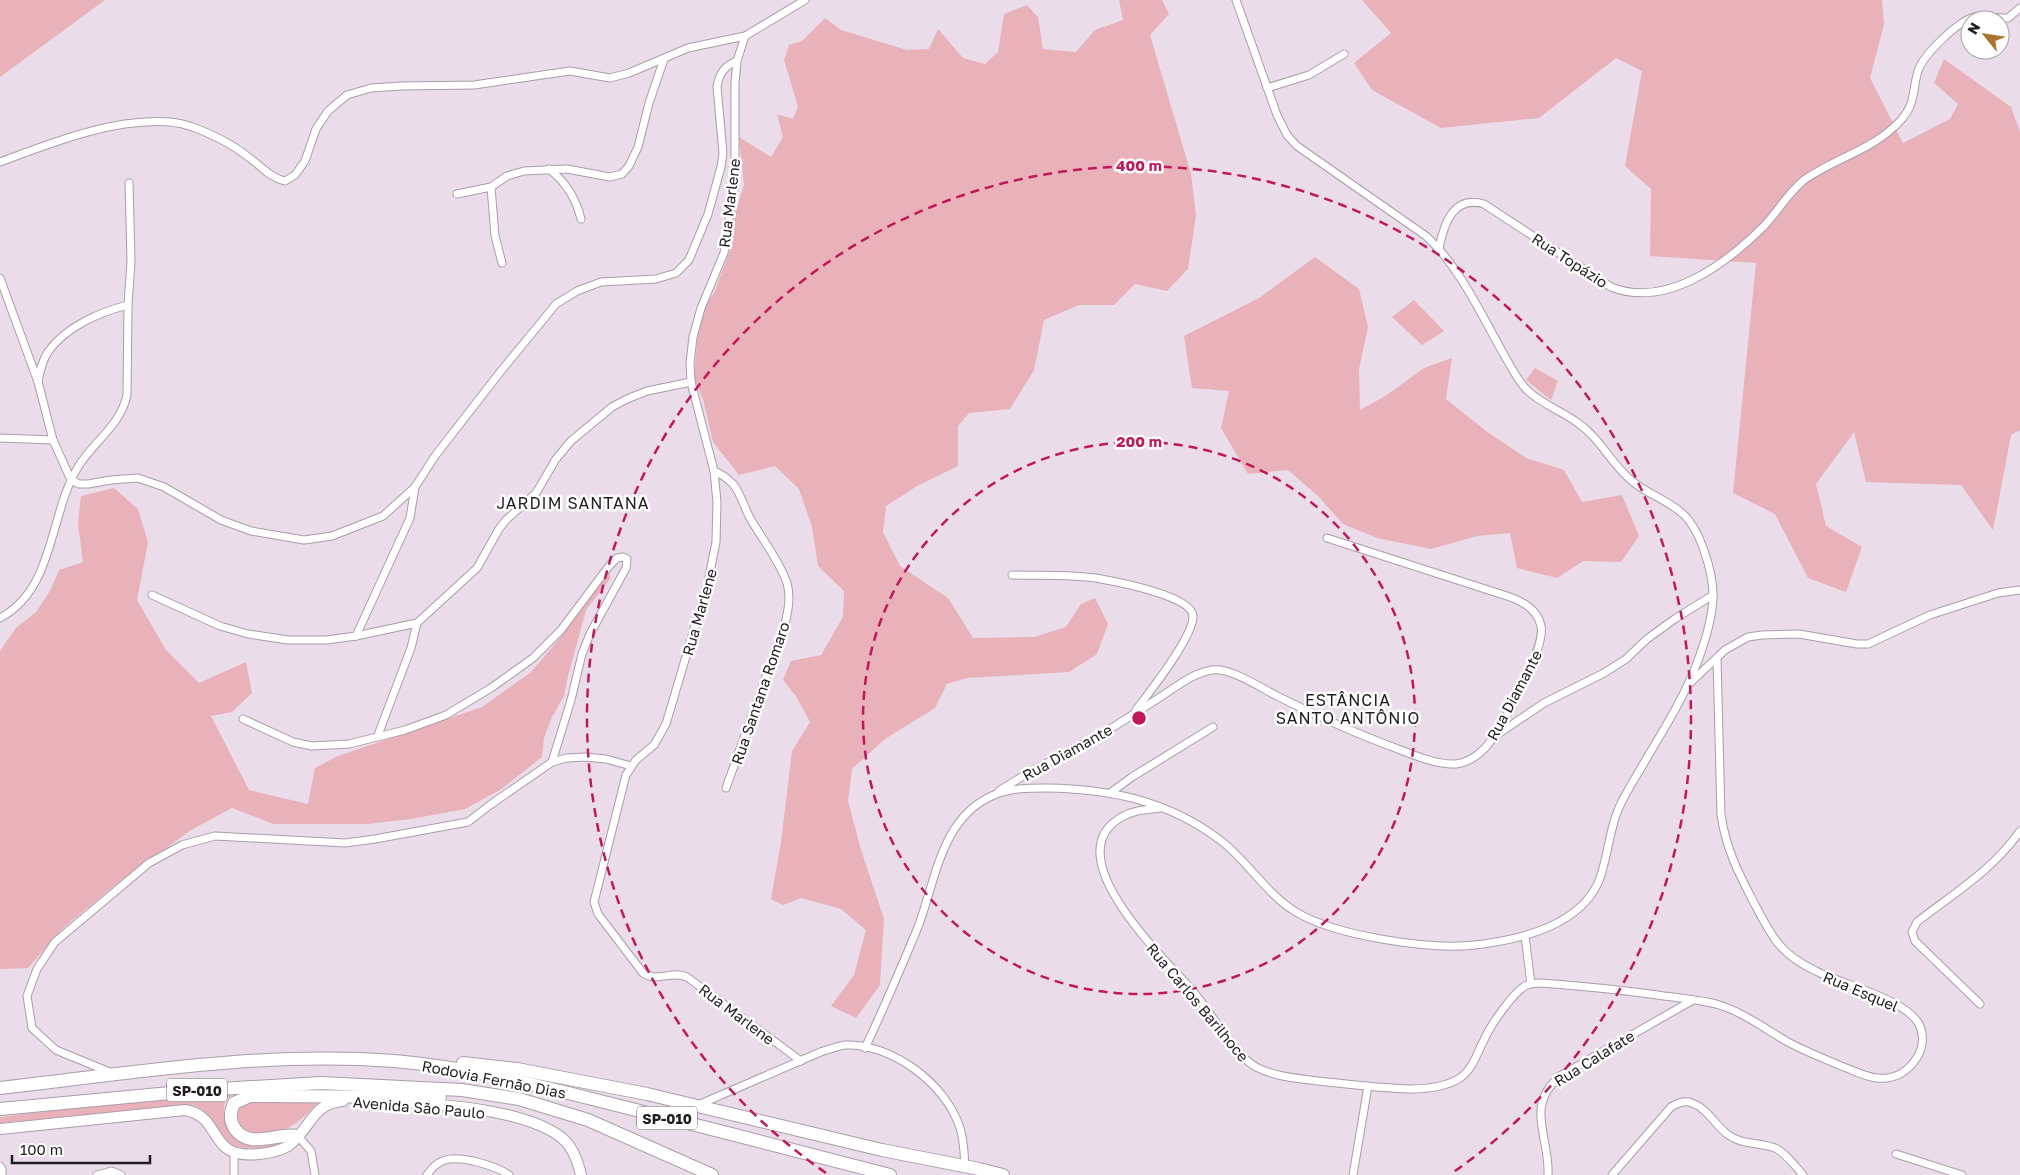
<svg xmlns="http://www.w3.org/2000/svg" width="2020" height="1175" font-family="'Golos Text',sans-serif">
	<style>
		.green { fill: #e9b1b9 }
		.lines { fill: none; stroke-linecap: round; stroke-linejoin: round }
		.street-casing { stroke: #aa9da9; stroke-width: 9 }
		.secondary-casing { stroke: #aa9da9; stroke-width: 12 }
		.highway-casing { stroke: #aa9da9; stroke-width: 14 }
		.street { stroke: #fff; stroke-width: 7 }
		.secondary { stroke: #fff; stroke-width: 10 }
		.highway { stroke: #fff; stroke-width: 12 }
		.ring { fill: none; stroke: #c2185b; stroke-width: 2.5; stroke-dasharray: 9 6 }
		.labels { text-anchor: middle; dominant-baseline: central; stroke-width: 5; stroke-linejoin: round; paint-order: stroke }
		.shield { fill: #fff; stroke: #646164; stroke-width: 1 }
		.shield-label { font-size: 14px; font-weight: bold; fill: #221d22 }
		.street-label { font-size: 15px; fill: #221d22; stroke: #fff }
		.neighbourhood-label { font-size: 16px; letter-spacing: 1px; fill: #221d22; stroke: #fff }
		.centre { fill: #c2185b; stroke: #fff; stroke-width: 2.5 }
		.ring-label { font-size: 15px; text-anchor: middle; font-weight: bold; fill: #c2185b; stroke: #fff; stroke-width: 5; stroke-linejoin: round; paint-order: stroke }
	</style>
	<rect width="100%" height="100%" fill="#eadce9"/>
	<g class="green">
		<polygon points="0,0 105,0 0,77"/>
		<polygon points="1119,0 1162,0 1169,14 1150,35 1191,174 1196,215 1188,269 1167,291 1135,284 1114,305 1079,305 1044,320 1034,370 1010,409 969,413 958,426 958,466 917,486 886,506 883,532 900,566 948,598 973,638 1034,637 1066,627 1081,604 1095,598 1108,624 1097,654 1069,672 967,678 947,684 935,708 885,739 852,769 848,801 861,850 884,919 880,985 856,1018 831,1006 854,975 866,930 841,909 801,898 783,905 771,899 781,842 792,751 810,722 796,696 783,680 791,661 821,655 843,617 844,591 818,566 812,527 799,489 775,466 739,475 713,442 703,399 694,379 698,330 702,312 715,291 730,250 733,221 744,185 739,137 771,157 783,137 777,114 793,119 798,107 784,60 789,45 802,41 825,18 841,30 907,50 929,49 938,29 963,58 985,64 998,52 1004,14 1027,5 1038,17 1043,49 1076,52 1095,30 1123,20"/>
		<polygon points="1362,0 1882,0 1884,24 1870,78 1903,143 1950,119 1958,104 1934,83 1944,59 2011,107 2020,132 2020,430 2011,435 1993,530 1961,485 1866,482 1854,432 1816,484 1826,526 1862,547 1846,592 1808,578 1775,514 1733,493 1756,263 1650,256 1651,189 1625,166 1642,71 1616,58 1539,118 1441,128 1372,90 1354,63 1391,33"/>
		<polygon points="1315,257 1359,289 1368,327 1359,369 1360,410 1387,395 1424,368 1452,358 1446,399 1486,431 1526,458 1564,470 1582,502 1622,495 1639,536 1621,562 1583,561 1557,578 1517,568 1510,533 1477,536 1431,549 1377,538 1343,524 1319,497 1288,470 1248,474 1221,428 1229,391 1192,388 1184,336 1259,298"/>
		<polygon points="1414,300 1444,331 1422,345 1392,317"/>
		<polygon points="1535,368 1558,381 1551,400 1526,380"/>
		<polygon points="114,488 138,509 148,542 137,600 166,650 199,683 246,662 252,693 232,712 211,716 249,790 308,804 315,768 338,756 482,707 531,672 561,637 589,597 610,573 610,579 586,610 568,676 564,696 552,717 544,738 542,757 500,790 465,809 411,819 368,824 274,824 232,808 191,830 119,882 64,927 28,968 0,969 0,651 16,628 36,612 50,591 59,570 83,562 78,523 81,496"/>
		<path d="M219,1094l13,1c-15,9 -6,27 0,39l49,8c-9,6 -16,6 -26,6 -45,2 -32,-34 -63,-43l-192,18v-6l83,-10z"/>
		<path d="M319,1101c-24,26 -35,35 -71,32 -10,-9 -16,-20 -6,-31z"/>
	</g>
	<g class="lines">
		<g class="street-casing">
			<g id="street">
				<path d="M745,36l-8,25 -2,22v97l-11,73 -23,55 -8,29 -3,26 1,19 23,89 3,31 -1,40 -8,40 -42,142 -12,21 -18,15 -10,15 -32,127 4,12 45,59c15,10 27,-3 44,4l114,84"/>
				<polyline points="1267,88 1309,75 1344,54"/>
				<path d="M0,162c51,-19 113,-44 169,-40 18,1 37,10 53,18 10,5 20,12 29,19 12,9 20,19 34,22l10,-6 10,-14 11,-32 12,-18 19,-16 24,-7 30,-2 73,-1 96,-14 40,7 19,-5 59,-25 57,-12 60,-36"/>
				<path d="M549,169c17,13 27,29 32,50"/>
				<polyline points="491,187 495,236 502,263"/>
				<polyline points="457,194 491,187 507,176 524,171 567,169 610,177 622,174 629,166 638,147 649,103 664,59"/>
				<path d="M1439,248c5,-24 14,-53 45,-44l127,83c55,22 115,-23 153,-61 14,-15 24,-33 40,-46 31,-22 70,-30 97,-60 15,-17 11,-29 17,-49 5,-16 39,-49 56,-54 11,-2 23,2 34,1l12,-10"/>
				<polyline points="0,278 38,382 53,440 71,480"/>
				<path d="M38,381c2,-10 4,-20 10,-29 17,-25 52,-40 80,-47"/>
				<polyline points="0,438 53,440"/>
				<path d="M714,471c8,3 13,7 19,13 8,10 11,23 17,34 12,21 29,42 37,65 4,14 1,28 -2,41l-59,164"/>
				<path d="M71,480l8,4h9l23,-4 27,-2 26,9 57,33 30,11 53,9 28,-4 51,-20 32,-29 20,-31 66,-85 55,-67 21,-13 24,-9 55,-3 20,-6 13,-13 19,-46 13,-47 2,-14 -6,-66c2,-13 7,-21 20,-26"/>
				<path d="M1012,575c29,1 60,-1 89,4 17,3 91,17 92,37 1,20 -44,77 -57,94"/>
				<polyline points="152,595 220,626 248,634 288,640 327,640 356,636 417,623 477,568 499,529 506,520 536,493 556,459 571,441 612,407 627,399 647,391 691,382"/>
				<path d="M0,618c55,-29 49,-104 78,-151 15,-25 43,-42 49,-72l1,-90 3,-44 -2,-78"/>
				<polyline points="356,636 410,518 415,487"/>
				<polyline points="1689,684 1725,650 1748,637 1762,635 1799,634 1857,644 1868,644 1930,615 1998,593 2020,590"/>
				<polyline points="243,719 293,742 312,746 349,744 405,730 446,715 491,688 533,658 561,630 609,566 617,558 623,557 627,559 626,568 590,634 582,654 571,700 552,762"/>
				<polyline points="1498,734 1544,703 1604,673 1626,659 1647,639 1676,618 1713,595"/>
				<polyline points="378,735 411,648 417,623"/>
				<path d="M999,791c34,-23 71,-39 106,-59 20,-12 40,-25 60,-38 15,-10 29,-21 47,-24 18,-3 49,18 65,26 40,20 80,38 121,53 18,7 39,16 58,15 11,-1 22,-9 29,-16 16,-17 61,-100 56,-122 -3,-15 -17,-24 -31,-29l-183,-59"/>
				<polyline points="1110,793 1132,777 1213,727"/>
				<path d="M1160,808c-13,2 -28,2 -40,10 -64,39 44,140 71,171 19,21 42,65 65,78 19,10 41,11 62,14 30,3 61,7 91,8 16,0 37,-2 51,-11 13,-9 17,-25 24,-38 6,-14 28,-46 41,-54 5,-3 9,-3 15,-3 41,3 83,7 124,13 17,2 35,4 52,8 25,7 48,24 70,37 18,10 37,17 55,25 12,4 24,11 36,12 18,2 32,-7 41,-22 5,-10 6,-22 1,-32 -15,-26 -76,-39 -103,-53 -15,-7 -29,-16 -39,-29 -10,-13 -17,-28 -25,-43 -15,-29 -26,-51 -31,-84l-4,-157"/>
				<polyline points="1525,936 1531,984"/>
				<path d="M1980,1004l-65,-63 -3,-9 5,-10c36,-28 77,-53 103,-91"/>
				<path d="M865,1048c19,-40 36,-80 53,-121 18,-47 23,-110 76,-132 17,-7 35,-7 52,-7 64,1 121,12 174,52 28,21 46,54 76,72 40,24 133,38 179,33 45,-5 108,-20 125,-67 8,-23 9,-46 18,-68 8,-19 20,-36 30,-54 18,-30 37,-61 49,-93 8,-21 16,-46 16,-68 0,-23 -13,-66 -30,-81 -15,-14 -36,-20 -51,-33 -21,-17 -32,-43 -54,-58 -16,-12 -37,-19 -51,-33 -10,-10 -17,-25 -24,-37 -22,-39 -44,-87 -77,-117l-129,-90 -10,-11 -10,-20 -41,-115"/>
				<polyline points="112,1073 56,1050 32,1028 27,996 37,969 55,942 149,863 182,845 215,836 345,843 375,839 468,822 490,805 552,762 567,758 585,757 606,759 631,766"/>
				<path d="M698,1105l125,-54c7,-2 15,-5 22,-6 47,-2 101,39 115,83 4,12 4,25 5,38"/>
				<polyline points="298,1136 311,1151 315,1175"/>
				<polyline points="234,1153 234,1175"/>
				<polyline points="1896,1154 1962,1175"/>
				<polyline points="0,1166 2,1169 2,1175"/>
				<polyline points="97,1175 112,1171 121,1175"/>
				<path d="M427,1175c5,-7 9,-12 18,-15 16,-5 51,6 64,15"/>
				<polyline points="1353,1175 1368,1086"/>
				<path d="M1548,1175c2,-39 -24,-68 12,-99l133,-76"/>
				<path d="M1612,1175l59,-68c7,-4 13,-7 21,-4 15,5 23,22 35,31 14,11 32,8 48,14 11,5 20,18 28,27"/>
			</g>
		</g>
		<g class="secondary-casing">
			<g id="secondary">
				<path d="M402,1102c45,3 125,8 160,36 11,9 16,24 19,37"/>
				<path d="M0,1129l185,-19c39,7 21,50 74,44 10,-1 21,-3 29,-8 22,-15 23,-43 55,-45"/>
			</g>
		</g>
		<g class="highway-casing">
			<g id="highway">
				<polyline points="463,1063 517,1069 647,1094 882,1150 979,1169 1003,1175"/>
				<path d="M0,1088c131,-15 262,-37 394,-27 74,6 146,25 218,43 93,23 185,47 278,71"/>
				<polyline points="0,1109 202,1090 321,1083 462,1090 519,1099 588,1120 712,1175"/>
				<path d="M298,1136c-20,-4 -48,14 -63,-7 -6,-9 -5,-17 -1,-26l16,-7 190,1"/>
			</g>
		</g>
		<use href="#street" class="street"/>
		<use href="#secondary" class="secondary"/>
		<use href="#highway" class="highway"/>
	</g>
	<g class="ring">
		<circle cx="1139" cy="718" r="276"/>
		<path d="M826 1173A552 552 0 1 1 1452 1173"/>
	</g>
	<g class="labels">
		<g class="shield">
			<rect x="167" y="1078.5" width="60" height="23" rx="4"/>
			<rect x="637" y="1106.5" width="60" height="23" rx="4"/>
		</g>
		<g class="shield-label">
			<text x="197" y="1090">SP-010</text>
			<text x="667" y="1118">SP-010</text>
		</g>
		<g class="street-label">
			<text transform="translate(729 203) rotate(-83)">Rua Marlene</text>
			<text transform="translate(1570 260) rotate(33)">Rua Topázio</text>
			<text transform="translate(699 612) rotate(-74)">Rua Marlene</text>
			<text transform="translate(760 693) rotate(-71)">Rua Santana Romaro</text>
			<text transform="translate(1514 695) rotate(-62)">Rua Diamante</text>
			<text transform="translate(1067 752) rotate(-29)">Rua Diamante</text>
			<text transform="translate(1861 991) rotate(23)">Rua Esquel</text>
			<text transform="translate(1198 1002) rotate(50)">Rua Carlos Barilhoce</text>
			<text transform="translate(737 1014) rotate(37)">Rua Marlene</text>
			<text transform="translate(1594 1058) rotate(-32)">Rua Calafate</text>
			<text transform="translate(494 1079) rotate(11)">Rodovia Fernão Dias</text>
			<text transform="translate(419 1107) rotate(5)">Avenida São Paulo</text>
		</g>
		<g class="neighbourhood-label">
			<text x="573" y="503">JARDIM SANTANA</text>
			<text x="1348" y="700">ESTÂNCIA<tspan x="1348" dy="18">SANTO ANTÔNIO</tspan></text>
		</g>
	</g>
	<circle cx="1139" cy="718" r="8" class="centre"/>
	<g class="ring-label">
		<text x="1139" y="171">400 m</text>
		<text x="1139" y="447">200 m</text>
	</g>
	<g transform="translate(1985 35) rotate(300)"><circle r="24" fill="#ffffff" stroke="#a7a5a7"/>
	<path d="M0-4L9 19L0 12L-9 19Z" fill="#aa732f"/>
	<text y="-8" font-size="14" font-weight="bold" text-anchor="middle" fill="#221d22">N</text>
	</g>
	<path d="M12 1155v8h138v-8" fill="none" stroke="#221d22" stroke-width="2.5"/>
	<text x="20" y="1155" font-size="15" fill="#221d22" stroke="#ffffff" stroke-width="4" paint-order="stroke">100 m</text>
</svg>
